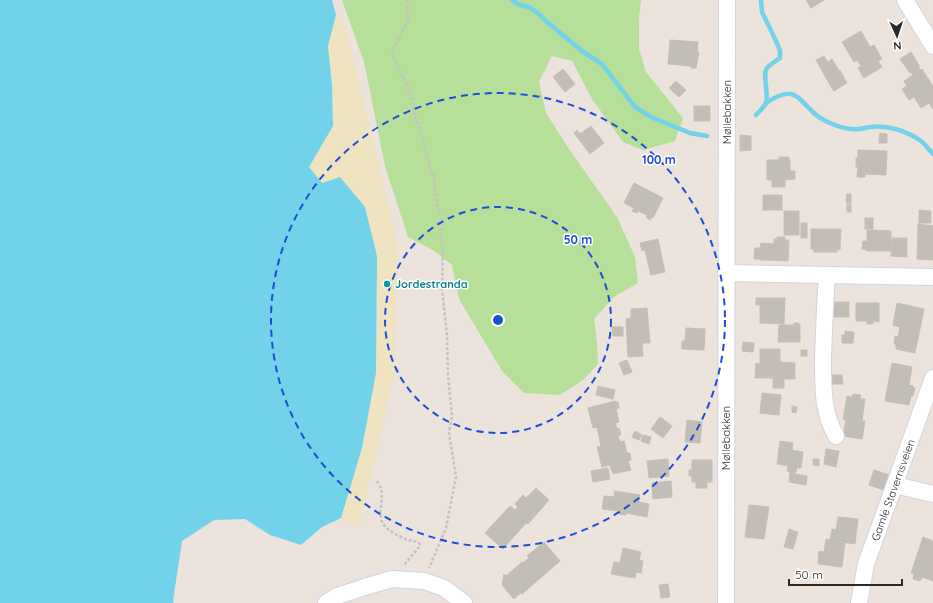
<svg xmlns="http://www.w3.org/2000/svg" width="933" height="603" font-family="Quicksand,sans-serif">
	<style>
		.green { fill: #b6df9a }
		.sand { fill: #efe4bf }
		.water { fill: #72d2e9 }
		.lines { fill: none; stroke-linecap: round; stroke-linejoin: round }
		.stream { stroke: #72d2e9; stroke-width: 4.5 }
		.building { fill: #c3bdb8; stroke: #c6bfb5 }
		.minor-casing { stroke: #d1d5e2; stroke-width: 18 }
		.path { stroke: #c3c3c3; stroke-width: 2.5; stroke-dasharray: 3 2; stroke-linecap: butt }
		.minor { stroke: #fff; stroke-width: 16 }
		.ring { fill: none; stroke: #1d4ed8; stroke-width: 2; stroke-dasharray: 7 5 }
		.culture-dot { fill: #0f9aa8; stroke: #fff; stroke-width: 1.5 }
		.labels { text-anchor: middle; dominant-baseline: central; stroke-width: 3; stroke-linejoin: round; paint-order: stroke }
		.street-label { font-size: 11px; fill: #292929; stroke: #fff }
		.culture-label { font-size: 11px; font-weight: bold; fill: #0d838f; stroke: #fff; text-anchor: start }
		.centre { fill: #1d4ed8; stroke: #fff; stroke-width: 2 }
		.ring-label { font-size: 12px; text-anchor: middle; font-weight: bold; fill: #1d4ed8; stroke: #fff; stroke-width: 3; stroke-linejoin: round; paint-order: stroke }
	</style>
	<rect width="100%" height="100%" fill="#ebe3dc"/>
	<polygon class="green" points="342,0 641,0 639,18 639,49 646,72 683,118 675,141 643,150 623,142 592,99 572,61 552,56 539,82 546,113 569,149 617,217 635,257 638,283 614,297 594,319 597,342 598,364 583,380 560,395 524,393 502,371 459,299 452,265 433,250 408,237 385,166 364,62"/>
	<polygon class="sand" points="336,15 345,24 398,246 393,378 359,527 341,518 362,448 376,373 377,256 309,167 333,126 332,85 328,46"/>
	<polygon class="water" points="0,0 332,0 336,15 328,46 332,85 333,126 309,167 322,183 340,177 365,207 377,256 376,373 362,448 341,518 322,527 301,545 270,535 245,519 214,520 182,541 173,601 174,603 0,603"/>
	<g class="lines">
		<g class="stream">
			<polyline points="512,0 520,5 529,7 539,14 546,21 582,51 602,64 635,107 651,117 690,133 707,136"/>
			<path d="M766,103c7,-5 16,-10 25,-9 9,2 12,9 19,15 5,6 13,11 20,14 9,4 19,7 29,6 4,0 8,-2 12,-2 17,-2 36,4 50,14 4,3 8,9 12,13"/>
			<path d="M756,115c4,-4 8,-8 10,-12 3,-10 -4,-28 1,-35 3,-4 9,-7 13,-10v-7l-3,-8 -15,-31 -1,-12"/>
		</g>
	</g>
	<g class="building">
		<polygon points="806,0 824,0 811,8"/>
		<polygon points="861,31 870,47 874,45 878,52 859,63 857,60 854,62 842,42"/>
		<polygon points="670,40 698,42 697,52 699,52 696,68 691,68 691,66 668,64"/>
		<polygon points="878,52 882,59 878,61 882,67 864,78 858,68 861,66 859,63"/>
		<polygon points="911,52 920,67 918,67 920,70 922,69 932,85 933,85 933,109 929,103 921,108 914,97 909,100 902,89 907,86 904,81 913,75 911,72 910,73 900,59"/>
		<polygon points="824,56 828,62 832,59 839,71 840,70 843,76 830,85 816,60"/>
		<polygon points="563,69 575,84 565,92 553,77"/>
		<polygon points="843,76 847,83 834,91 830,85"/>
		<polygon points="676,81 686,90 679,97 669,88"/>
		<rect x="694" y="106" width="16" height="15"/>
		<polygon points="591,126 604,143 590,154 574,133 577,130 580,134"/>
		<polygon points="880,133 887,134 887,143 879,143"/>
		<polygon points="740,135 751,136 751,150 740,151"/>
		<polygon points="858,150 887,151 886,175 865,174 865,177 857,177 858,167 856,167 856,158 858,158"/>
		<polygon points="779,157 789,157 789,160 790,160 790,171 795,171 795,179 785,180 785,187 772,187 772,180 767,180 767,160 779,160"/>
		<polygon points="634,183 663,198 653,218 651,217 650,220 646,217 647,215 638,211 637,213 632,211 634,208 624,203"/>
		<polygon points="847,194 851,194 851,203 846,202"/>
		<rect x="763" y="195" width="19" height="15"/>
		<rect x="847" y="204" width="4" height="8"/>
		<polygon points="919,210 931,211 931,223 919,223"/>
		<rect x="784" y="211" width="15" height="24"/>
		<rect x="865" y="218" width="8" height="11"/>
		<rect x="801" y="223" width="6" height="15"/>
		<polygon points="918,224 933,226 933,260 917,259"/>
		<polygon points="811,229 841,229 840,250 837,249 837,252 814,252 814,249 811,249"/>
		<polygon points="867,230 891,231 891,251 867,251 867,250 862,249 863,241 867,241"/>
		<polygon points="777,237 785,237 785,240 789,240 788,261 760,260 760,259 754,259 755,248 760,248 761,243 774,244 774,239 777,239"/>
		<polygon points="892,238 907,238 907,257 891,256"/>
		<polygon points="658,239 665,272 651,275 645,250 642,251 640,243"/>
		<polygon points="756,298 785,298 784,324 760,323 760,305 756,305"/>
		<rect x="831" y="302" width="18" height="15"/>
		<polygon points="856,303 879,303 879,322 873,321 873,324 867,324 867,321 856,321"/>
		<polygon points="897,303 924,309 915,353 896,349 896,345 894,344 895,336 898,337 900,327 893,325"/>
		<polygon points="647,308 650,343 642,343 643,356 628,357 626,319 631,318 631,309"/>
		<polygon points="794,323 799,323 799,325 800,325 800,342 778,342 779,325 794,325"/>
		<polygon points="612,327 623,327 623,336 613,336"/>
		<polygon points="686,328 705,329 704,350 682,349 682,341 685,341"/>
		<polygon points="845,331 854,332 853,343 842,343 842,335 845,335"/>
		<polygon points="743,342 754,343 753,352 742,351"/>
		<polygon points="760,349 780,349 780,362 795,363 795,379 784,379 784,388 773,388 773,378 755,378 756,363 760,364"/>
		<rect x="801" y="350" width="6" height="6"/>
		<polygon points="627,360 632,372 624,375 619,363"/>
		<polygon points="892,363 912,367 909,385 913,386 912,387 915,388 913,396 911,396 909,405 885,401"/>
		<polygon points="830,375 842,375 843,384 831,384"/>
		<polygon points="598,386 615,390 613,399 596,395"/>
		<polygon points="762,393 781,395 779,415 760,413"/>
		<polygon points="853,394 861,395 860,399 865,399 862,421 865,421 862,439 843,436 846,420 843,419 847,396 852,397"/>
		<polygon points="615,401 615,402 618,402 619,408 616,409 619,422 593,428 588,408"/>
		<polygon points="792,406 797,407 796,413 792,412"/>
		<polygon points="660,417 672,426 663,438 651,429"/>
		<polygon points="687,420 702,422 700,443 685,442"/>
		<polygon points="615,422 617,429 619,428 621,435 618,436 620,442 601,446 597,427"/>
		<polygon points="635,431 642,435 639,440 632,437"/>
		<polygon points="643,435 651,437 649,444 641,441"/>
		<polygon points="624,441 627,453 630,453 631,460 628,461 631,470 613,474 610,465 602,467 597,447"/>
		<polygon points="780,441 793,443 792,450 803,452 801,468 797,468 796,472 787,471 788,466 777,464"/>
		<polygon points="826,449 839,451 836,467 824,464"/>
		<polygon points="668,459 669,476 649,478 647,461"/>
		<polygon points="813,459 819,459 819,466 813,465"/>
		<polygon points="692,460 712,460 712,482 707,482 707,488 696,488 696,482 692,482 692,476 689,476 689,470 692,470"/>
		<polygon points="608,468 610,479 593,482 591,471"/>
		<polygon points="874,470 889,475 884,490 869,485"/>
		<polygon points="790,471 795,472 795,474 807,476 806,485 789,482"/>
		<polygon points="671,481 672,497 653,499 652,483"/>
		<polygon points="536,488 549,500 528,524 526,523 503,549 485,533 510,506 515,510 518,507 515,504 523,495 526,498"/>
		<polygon points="615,491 640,495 639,502 649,504 647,517 626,513 626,515 619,514 619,511 602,509 604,496 614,497"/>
		<polygon points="749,505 769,507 764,539 745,537"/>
		<polygon points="838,517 858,519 855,544 830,540 832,529 836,530"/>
		<polygon points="789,529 798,532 793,549 784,547"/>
		<polygon points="923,537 933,541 933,581 922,577 920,581 913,579 914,574 911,573"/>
		<polygon points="826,539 845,543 842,567 818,564 819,551 824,552"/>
		<polygon points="544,542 560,561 522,594 521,593 514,599 502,585 504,574 506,576 522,562 523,563 529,558 527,556"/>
		<polygon points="623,548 641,552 639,560 643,561 641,573 636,572 635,578 611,574 614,562 620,563"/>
		<polygon points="668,584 670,597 661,598 659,585"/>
	</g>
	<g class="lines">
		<g class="minor-casing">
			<g id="minor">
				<polyline points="905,0 933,46"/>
				<polyline points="726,273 933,277"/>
				<path d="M827,275c-2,28 -3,55 -4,83 0,27 -1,53 13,78"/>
				<polyline points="895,485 933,494"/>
				<polyline points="326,603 337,596 368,586 392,579 424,581 444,588 464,603"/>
				<polyline points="726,603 727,0"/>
				<polyline points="859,603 866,564 933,378"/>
			</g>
		</g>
		<g class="path">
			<polyline points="407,0 408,21 392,52 396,63 406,83 410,93 415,116 423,140 430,168 434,176 436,199 442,223 441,235 443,249 442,288 447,335 448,375 452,417 449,433 456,477 446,528 429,568"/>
			<path d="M377,481c1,3 4,6 4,8 4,14 -8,29 8,41 6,4 13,8 19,10 5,1 8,1 12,4l-1,3 -15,18"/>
		</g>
		<use href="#minor" class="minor"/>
	</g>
	<g class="ring">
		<circle cx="498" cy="320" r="113"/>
		<circle cx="498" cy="320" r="227"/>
	</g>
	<circle class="culture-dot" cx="387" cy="284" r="4"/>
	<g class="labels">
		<g class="street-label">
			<text transform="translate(727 112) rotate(-90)">Møllebakken</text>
			<text transform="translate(726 438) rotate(-90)">Møllebakken</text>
			<text transform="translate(893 490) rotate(-70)">Gamle Stavernsveien</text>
		</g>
		<g class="culture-label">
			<text x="395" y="284">Jordestranda</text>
		</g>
	</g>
	<circle cx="498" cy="320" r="6" class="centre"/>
	<g class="ring-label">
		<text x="659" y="164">100 m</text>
		<text x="578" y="244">50 m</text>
	</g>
	<g transform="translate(897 36) rotate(177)" stroke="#ffffff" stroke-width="3" paint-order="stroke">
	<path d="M0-3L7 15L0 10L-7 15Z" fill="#292929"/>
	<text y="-6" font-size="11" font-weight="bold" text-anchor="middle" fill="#292929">N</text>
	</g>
	<path d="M789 579v6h113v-6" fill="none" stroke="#292929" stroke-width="2"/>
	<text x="795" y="579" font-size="12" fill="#292929" stroke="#ffffff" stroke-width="3" paint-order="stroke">50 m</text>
</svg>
